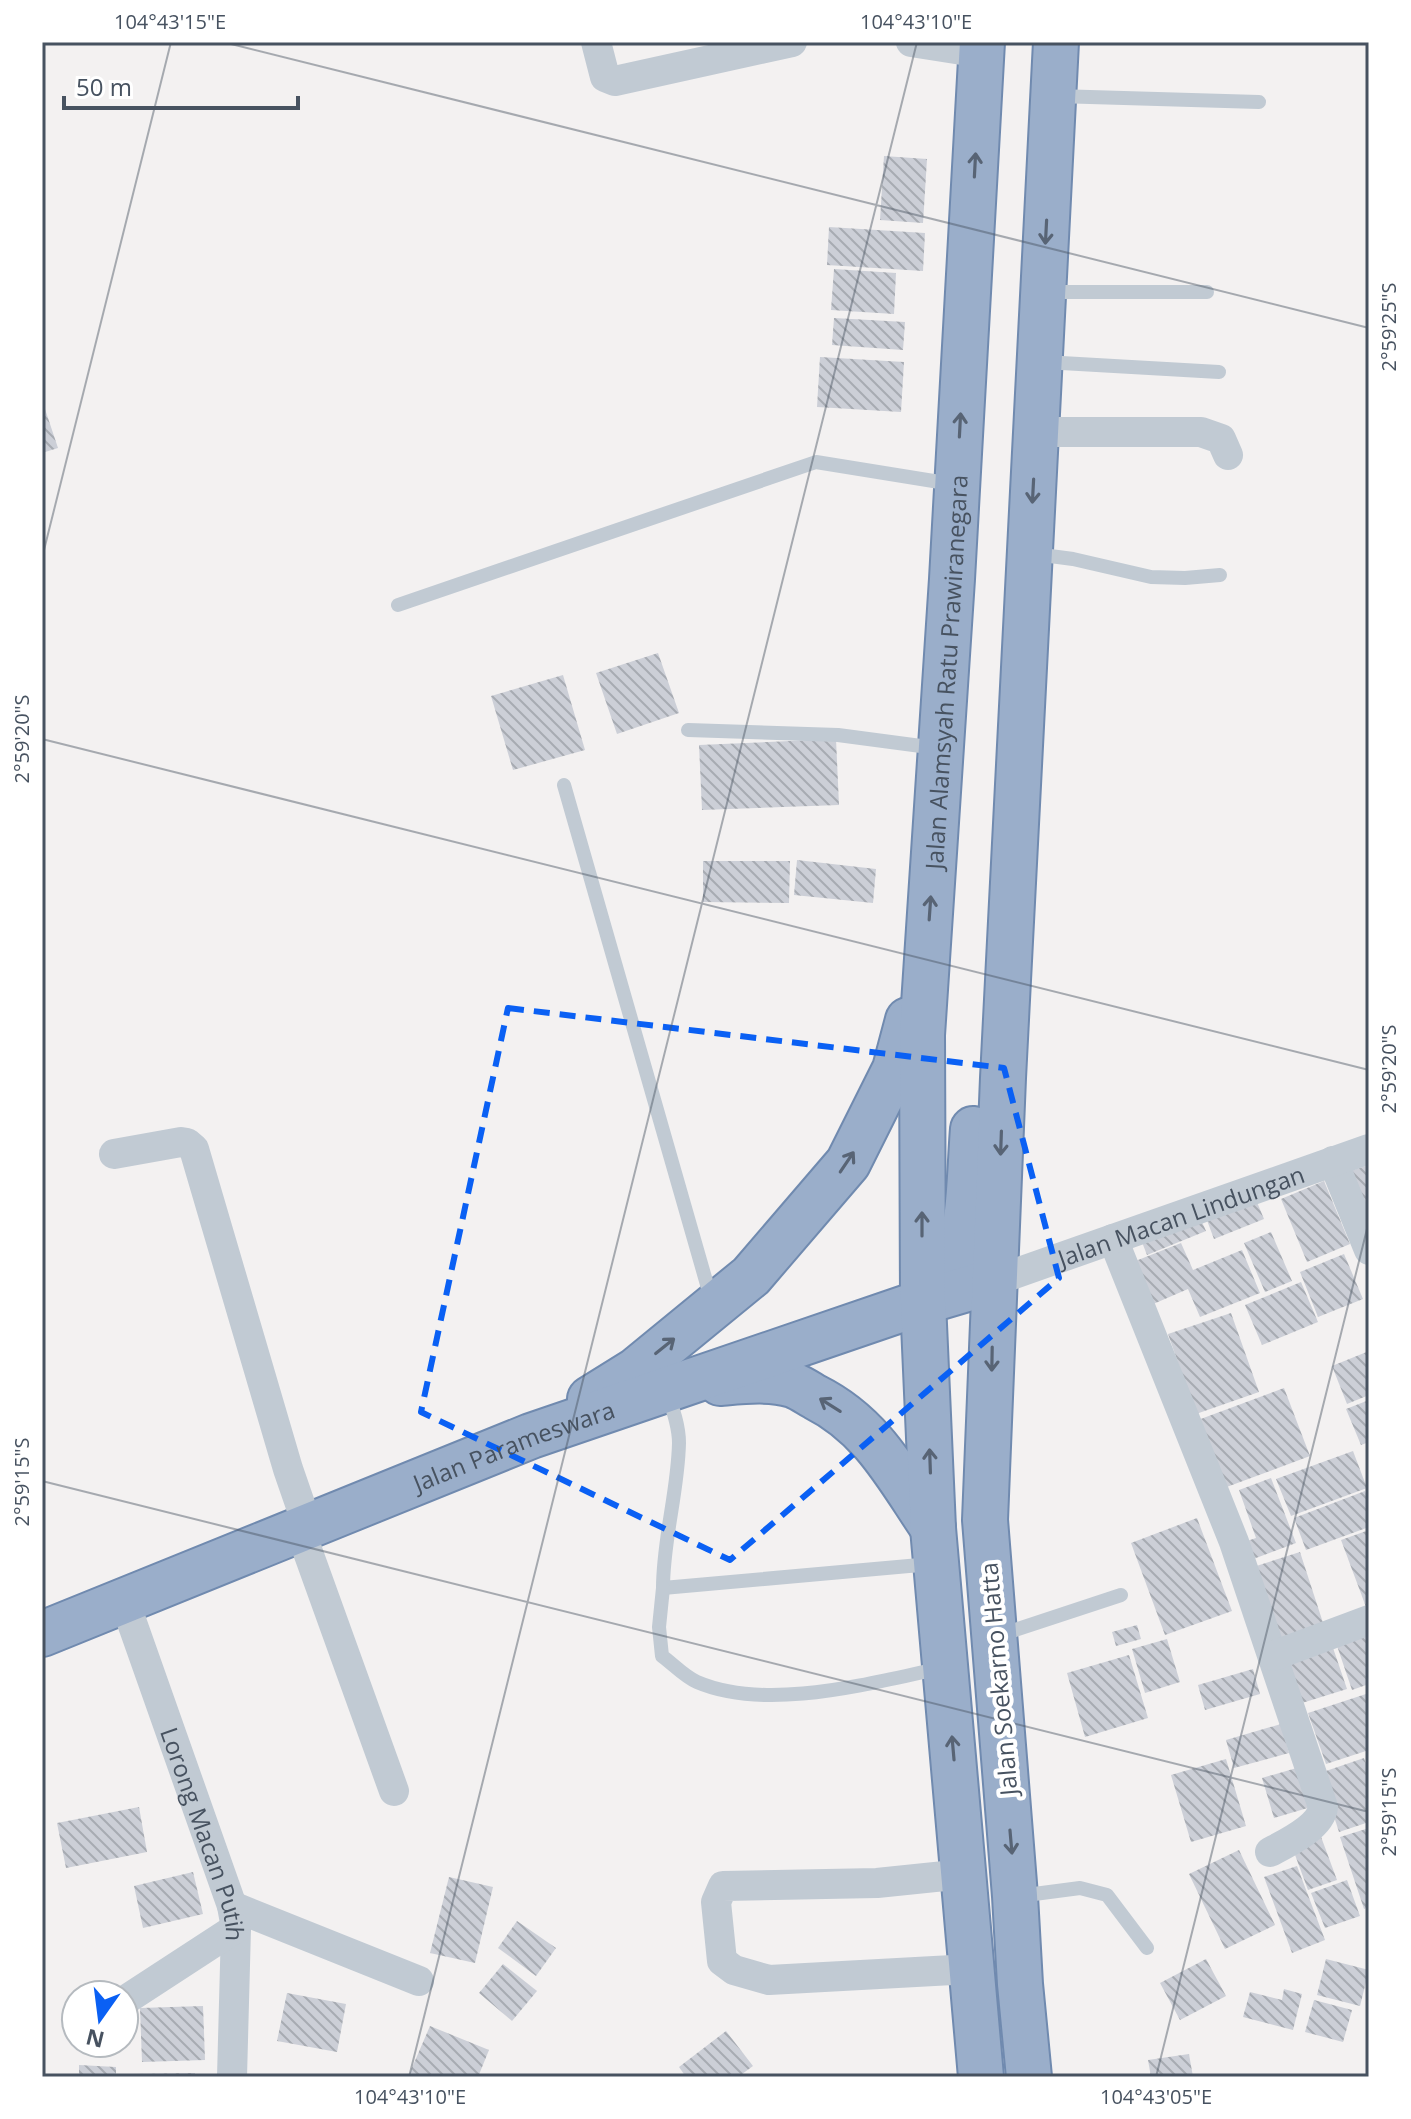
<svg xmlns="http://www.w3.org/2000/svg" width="1411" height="2119" font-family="'Open Sans',sans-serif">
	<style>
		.building { fill: url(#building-back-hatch) }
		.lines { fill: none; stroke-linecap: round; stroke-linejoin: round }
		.trunk-casing { stroke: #708aaf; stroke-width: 48 }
		.service { stroke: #c1cad3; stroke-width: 14 }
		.minor { stroke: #c1cad3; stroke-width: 30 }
		.trunk { stroke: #9aaeca; stroke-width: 44 }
		.oneway { stroke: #586475 }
		.marked { fill: none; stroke: #0a60f4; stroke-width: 6; stroke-dasharray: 16 10; stroke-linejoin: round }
		.ticks { fill: none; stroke: #475260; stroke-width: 2; stroke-opacity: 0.45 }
		.labels { text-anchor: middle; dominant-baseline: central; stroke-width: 8; stroke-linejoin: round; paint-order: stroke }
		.street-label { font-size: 24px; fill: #475260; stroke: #fff }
		.neatline { fill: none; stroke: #475260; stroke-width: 3 }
		.ticks-label { font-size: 20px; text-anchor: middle; fill: #475260 }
	</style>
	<defs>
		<pattern id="building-back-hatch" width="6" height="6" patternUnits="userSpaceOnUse" patternTransform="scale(2)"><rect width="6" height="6" fill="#cccfd7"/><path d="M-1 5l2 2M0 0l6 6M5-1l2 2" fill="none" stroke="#a7abb2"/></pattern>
	</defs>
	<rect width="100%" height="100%" fill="#f3f1f1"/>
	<g class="building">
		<polygon points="884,156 927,159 923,223 880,220"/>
		<polygon points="829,227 925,233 923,271 827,265"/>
		<polygon points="834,269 896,273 894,314 831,310"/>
		<polygon points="834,318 905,322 903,350 832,345"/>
		<polygon points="820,357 904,362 901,412 817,407"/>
		<polygon points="42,400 58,448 42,453"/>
		<polygon points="658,653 679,713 617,734 596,673"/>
		<polygon points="563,675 585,750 513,770 491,696"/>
		<polygon points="836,739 839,805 702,810 699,745"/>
		<polygon points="797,860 876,869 873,903 794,895"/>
		<polygon points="703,861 790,861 789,903 703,902"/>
		<polygon points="1369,1165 1369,1231 1347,1172"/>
		<polygon points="1324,1181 1350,1244 1307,1262 1281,1199"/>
		<polygon points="1254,1195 1264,1219 1214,1239 1205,1215"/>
		<polygon points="1198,1213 1206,1231 1147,1255 1140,1237"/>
		<polygon points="1271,1232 1292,1281 1265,1292 1244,1243"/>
		<polygon points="1181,1243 1193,1270 1242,1250 1260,1293 1200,1317 1188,1289 1151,1305 1133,1262"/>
		<polygon points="1344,1254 1363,1299 1318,1317 1300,1272"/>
		<polygon points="1301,1282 1318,1322 1262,1345 1245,1305"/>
		<polygon points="1231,1313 1259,1392 1196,1414 1168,1334"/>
		<polygon points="1369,1351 1369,1395 1347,1404 1332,1366"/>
		<polygon points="1284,1388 1310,1456 1224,1488 1198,1420"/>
		<polygon points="1369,1400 1369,1442 1361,1445 1346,1409"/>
		<polygon points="1353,1451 1367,1488 1291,1516 1276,1479"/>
		<polygon points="1271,1478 1296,1543 1248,1561 1241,1543 1256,1538 1239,1490"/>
		<polygon points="1365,1491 1369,1503 1369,1527 1306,1550 1294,1518"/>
		<polygon points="1197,1518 1232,1611 1165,1635 1131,1543"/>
		<polygon points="1369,1530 1369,1615 1341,1540"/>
		<polygon points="1300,1552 1326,1632 1277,1648 1250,1568"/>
		<polygon points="1137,1625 1141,1639 1116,1646 1112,1632"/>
		<polygon points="1369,1626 1369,1684 1352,1690 1334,1637"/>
		<polygon points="1167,1639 1180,1682 1145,1693 1132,1649"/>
		<polygon points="1331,1642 1347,1689 1302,1703 1287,1657"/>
		<polygon points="1129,1655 1148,1718 1085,1737 1067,1673"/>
		<polygon points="1253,1669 1260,1694 1205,1710 1198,1685"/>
		<polygon points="1369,1693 1369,1750 1326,1764 1308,1713"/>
		<polygon points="1281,1724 1289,1753 1234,1768 1226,1740"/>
		<polygon points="1364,1758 1369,1773 1369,1822 1339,1832 1320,1773"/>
		<polygon points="1226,1759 1246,1826 1191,1842 1171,1775"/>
		<polygon points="1300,1767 1311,1807 1274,1818 1262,1778"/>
		<polygon points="139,1807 147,1852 66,1868 57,1823"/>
		<polygon points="1369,1828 1369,1907 1364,1909 1340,1837"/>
		<polygon points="1320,1834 1337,1880 1308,1890 1291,1844"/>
		<polygon points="1239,1850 1275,1925 1225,1949 1189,1874"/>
		<polygon points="1297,1866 1325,1940 1292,1953 1264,1877"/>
		<polygon points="193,1872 203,1914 143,1928 134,1886"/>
		<polygon points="449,1877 493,1887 475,1963 430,1953"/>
		<polygon points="1347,1880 1360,1916 1325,1928 1311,1893"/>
		<polygon points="517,1921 556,1948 536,1976 498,1948"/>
		<polygon points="1206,1959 1226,1996 1180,2020 1160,1983"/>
		<polygon points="1326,1959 1369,1970 1360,2006 1317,1995"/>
		<polygon points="503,1964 537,1991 512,2021 479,1993"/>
		<polygon points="1284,1989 1302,1994 1293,2030 1243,2017 1250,1992 1282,2000"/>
		<polygon points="287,1993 346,2004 337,2052 277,2041"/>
		<polygon points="1314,2000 1352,2010 1343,2042 1305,2032"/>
		<polygon points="203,2006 205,2060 142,2062 140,2008"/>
		<polygon points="430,2026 489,2050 478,2077 408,2077"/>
		<polygon points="726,2031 753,2066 738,2077 686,2077 679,2067"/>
		<polygon points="1189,2054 1193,2077 1151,2077 1148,2060"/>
		<polygon points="79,2065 116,2067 116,2077 79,2077"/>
		<polygon points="195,2073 195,2077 133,2077 133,2074"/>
	</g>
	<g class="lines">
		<g class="trunk-casing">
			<g id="trunk">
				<path d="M923,1302c10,-13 24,-26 32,-41 15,-29 15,-97 18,-132"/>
				<path d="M720,1383c24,-2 50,-5 73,2 8,3 15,8 22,12 58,29 83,80 118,131"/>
				<polyline points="590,1399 635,1371 751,1276 848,1163 895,1069 908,1020"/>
				<path id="s3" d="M42,1634l489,-198 392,-134 71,-21"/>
				<path id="s4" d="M981,2077l-48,-549 -10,-226 -1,-267 30,-456 30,-537"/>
				<polyline points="1029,2077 1020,1984 1015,1896 985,1520 1003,1078 1056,42"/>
			</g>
		</g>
		<g class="service">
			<polyline points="1056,96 1259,102"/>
			<polyline points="1048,292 1207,292"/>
			<polyline points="1044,362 1219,372"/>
			<polyline points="1035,554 1073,559 1151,577 1185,578 1220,575"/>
			<polyline points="398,605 816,462 952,484"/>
			<polyline points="688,730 838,735 936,748"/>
			<polyline points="564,785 712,1302"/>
			<path d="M667,1393c6,16 12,33 12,50 -1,49 -16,96 -16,145l268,-24"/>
			<path d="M663,1588l-4,39 3,29c11,8 23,21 35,26 70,30 173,1 245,-14"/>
			<polyline points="1000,1635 1121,1595"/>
			<polyline points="1019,1896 1080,1888 1107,1895 1147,1948"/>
		</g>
		<g class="minor">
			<polyline points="596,42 605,77 615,81 792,42"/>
			<polyline points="911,42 981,53"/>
			<polyline points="1036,432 1201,432 1221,439 1228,455"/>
			<polyline points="114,1154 181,1142 187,1143 194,1149 288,1469 308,1527"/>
			<polyline points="1333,1161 1369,1250"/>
			<path d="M1113,1239l121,303 89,265c-2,20 -36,36 -53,45"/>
			<path id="s1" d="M994,1281l375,-132"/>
			<polyline points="300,1530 394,1791"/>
			<path id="s2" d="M124,1600l108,306 4,22 -4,149"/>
			<polyline points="1273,1656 1369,1620"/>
			<polyline points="964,1874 877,1883 723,1886 716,1902 722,1961 734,1970 769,1980 971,1969"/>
			<polyline points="232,1906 419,1981"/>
			<polyline points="124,2001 236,1928"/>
		</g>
		<use href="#trunk" class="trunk"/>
	</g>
	<defs><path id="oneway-shaft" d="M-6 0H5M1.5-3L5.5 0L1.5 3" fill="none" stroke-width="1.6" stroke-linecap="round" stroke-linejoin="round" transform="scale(2)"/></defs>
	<g class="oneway">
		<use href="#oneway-shaft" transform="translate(975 165) rotate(-87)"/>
		<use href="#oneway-shaft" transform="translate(1046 232) rotate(93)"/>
		<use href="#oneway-shaft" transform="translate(960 425) rotate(-87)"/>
		<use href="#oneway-shaft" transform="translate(1033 491) rotate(93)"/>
		<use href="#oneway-shaft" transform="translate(930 908) rotate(-86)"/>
		<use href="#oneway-shaft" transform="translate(1001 1143) rotate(92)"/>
		<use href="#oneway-shaft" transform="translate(847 1162) rotate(-56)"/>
		<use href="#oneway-shaft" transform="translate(922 1224) rotate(-90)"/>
		<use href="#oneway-shaft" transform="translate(665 1346) rotate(-39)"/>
		<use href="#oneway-shaft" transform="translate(992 1359) rotate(91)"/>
		<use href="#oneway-shaft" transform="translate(830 1405) rotate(-148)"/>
		<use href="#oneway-shaft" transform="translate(930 1461) rotate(-92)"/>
		<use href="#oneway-shaft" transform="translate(953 1748) rotate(-95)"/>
		<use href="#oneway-shaft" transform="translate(1011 1842) rotate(85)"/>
	</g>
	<path class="marked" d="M508,1008l496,60 55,210 -329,282 -309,-148z"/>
	<path class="ticks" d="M223,42l1146,286M42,558l129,-516M42,739l1327,331M42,1481l1327,331M409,2077l508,-2035M1156,2077l213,-856"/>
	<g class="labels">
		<g class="street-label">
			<text stroke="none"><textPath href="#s4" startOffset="1408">Jalan Alamsyah Ratu Prawiranegara</textPath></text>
			<text stroke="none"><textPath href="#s1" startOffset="198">Jalan Macan Lindungan</textPath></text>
			<text stroke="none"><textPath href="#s3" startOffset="508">Jalan Parameswara</textPath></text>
			<text transform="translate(998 1679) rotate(-95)">Jalan Soekarno Hatta</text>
			<text stroke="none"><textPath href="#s2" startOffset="248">Lorong Macan Putih</textPath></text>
		</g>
	</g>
	<rect width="1411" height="2119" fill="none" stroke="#ffffff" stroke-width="88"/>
	<g transform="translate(100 2019) rotate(194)"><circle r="38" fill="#ffffff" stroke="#b5babf" stroke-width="2"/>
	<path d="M0-6L14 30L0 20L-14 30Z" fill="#0a60f4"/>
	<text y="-12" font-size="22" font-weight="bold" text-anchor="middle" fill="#475260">N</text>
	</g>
	<path d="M64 96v12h234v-12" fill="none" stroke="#475260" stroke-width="4"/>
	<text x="76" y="96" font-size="24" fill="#475260" stroke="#ffffff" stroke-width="6" paint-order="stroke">50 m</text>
	<rect x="44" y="44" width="1323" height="2031" class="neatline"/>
	<g class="ticks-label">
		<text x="170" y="29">104°43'15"E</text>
		<text x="916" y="29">104°43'10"E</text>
		<text transform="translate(1389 327) rotate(-90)" y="7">2°59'25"S</text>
		<text transform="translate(22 739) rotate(-90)" y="7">2°59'20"S</text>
		<text transform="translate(1389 1069) rotate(-90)" y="7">2°59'20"S</text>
		<text transform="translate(22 1482) rotate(-90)" y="7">2°59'15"S</text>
		<text transform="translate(1389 1812) rotate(-90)" y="7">2°59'15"S</text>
		<text x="410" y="2104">104°43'10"E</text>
		<text x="1156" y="2104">104°43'05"E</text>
	</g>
</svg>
